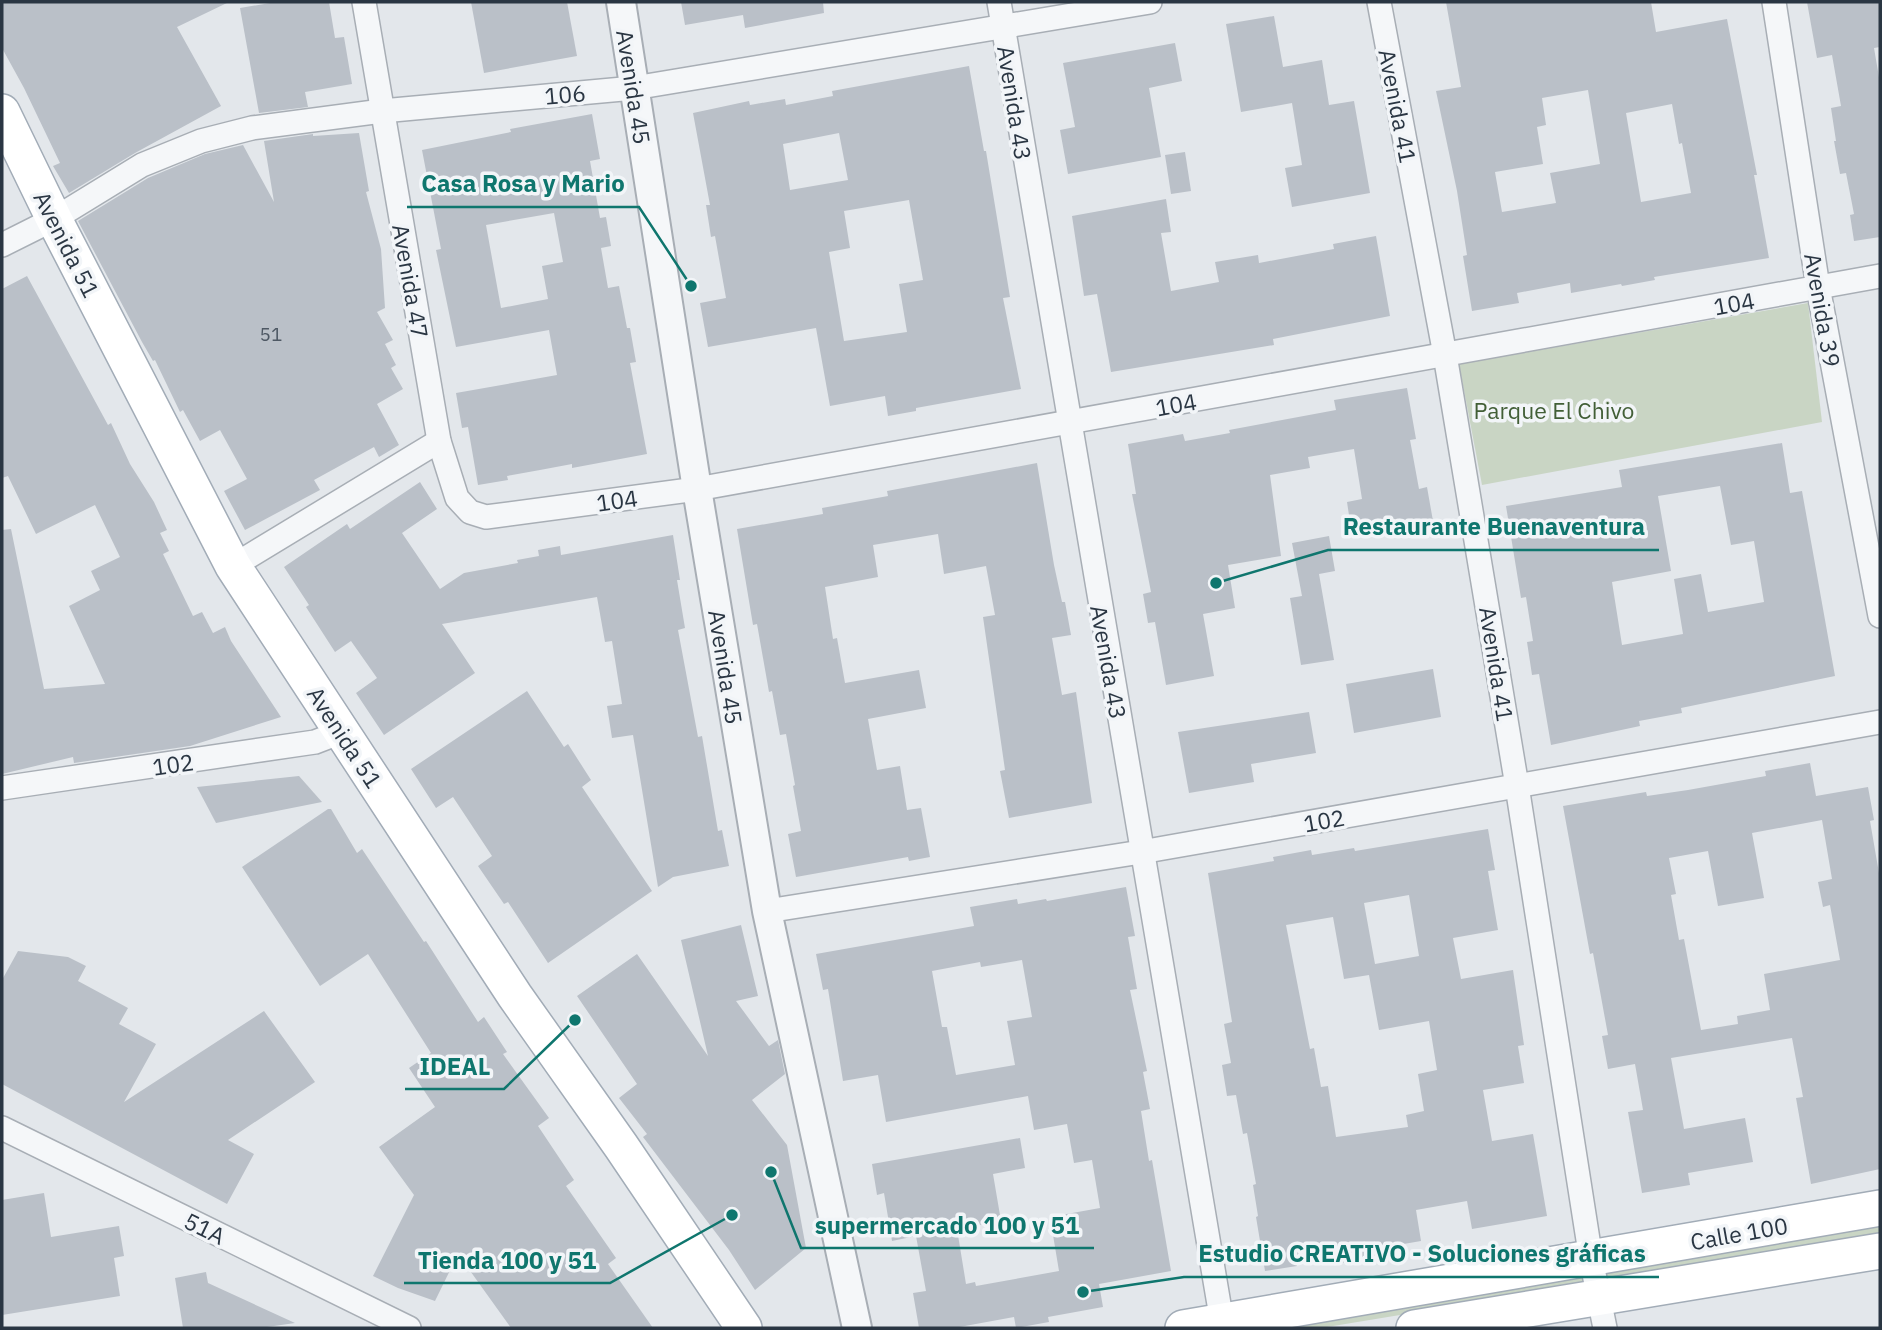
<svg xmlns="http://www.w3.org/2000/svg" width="1882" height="1330" font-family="'IBM Plex Sans',sans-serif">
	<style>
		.green { fill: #c9d5c4 }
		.building { fill: #bac0c8; fill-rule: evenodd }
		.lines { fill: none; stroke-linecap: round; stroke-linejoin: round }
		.minor-casing { stroke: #a8aeb5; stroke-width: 26 }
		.tertiary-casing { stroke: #a8aeb5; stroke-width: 32 }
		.primary-casing { stroke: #a2acb7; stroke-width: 38 }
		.minor { stroke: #f5f7f9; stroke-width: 23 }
		.tertiary { stroke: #f5f7f9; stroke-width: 28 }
		.primary { stroke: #fff; stroke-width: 35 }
		.labels { text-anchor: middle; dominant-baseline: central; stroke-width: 7; stroke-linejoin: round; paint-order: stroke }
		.number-label { font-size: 19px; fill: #4e5864 }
		.street-label { font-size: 23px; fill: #2a3643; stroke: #f2f5f8 }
		.park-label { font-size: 23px; fill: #425f37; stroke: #f2f5f8 }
		.leader { fill: none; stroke: #0f766e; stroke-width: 2.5 }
		.callout-dot { fill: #0f766e; stroke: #f2f5f8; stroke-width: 2.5 }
		.callout-label { font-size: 24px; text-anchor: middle; font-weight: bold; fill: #0f766e; stroke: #f2f5f8; stroke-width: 7; stroke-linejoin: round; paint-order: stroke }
	</style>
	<rect width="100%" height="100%" fill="#e3e7eb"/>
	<g class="green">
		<polygon points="1808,303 1822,422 1482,485 1459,364"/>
		<polygon points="1880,1223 1880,1236 1321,1328 1264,1328"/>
	</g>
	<g class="building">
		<polygon points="2,2 229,2 177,27 221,106 135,153 69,193 53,166 60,163 24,88 2,48"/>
		<polygon points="276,2 329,2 335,38 344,37 352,84 305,92 308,107 259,113 240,8"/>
		<polygon points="471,2 567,2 577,56 484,73"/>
		<polygon points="681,2 823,2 824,13 745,28 743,15 685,25"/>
		<path d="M1446,2h205l5,30 71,-13 30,156h-3l15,83 -115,19 1,3 -33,6 -1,-2 -50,9 -1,-10 -53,10 2,10 -47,8 -9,-55 4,-1 -10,-64 -21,-100 25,-4zM1588,90l12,74 -50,9 6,30 -54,9 -7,-40 48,-8 -6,-37 9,-2 -4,-27zM1672,104l7,40 3,-1 9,50 -50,9 -15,-89z"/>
		<polygon points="1807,2 1880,2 1880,47 1874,48 1880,83 1880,237 1854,241 1850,215 1854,214 1846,173 1840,174 1834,141 1836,141 1831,108 1841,106 1832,55 1817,58"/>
		<polygon points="1274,16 1283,67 1322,60 1329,105 1354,101 1370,193 1292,207 1285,168 1302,165 1292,103 1241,112 1226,24"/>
		<polygon points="1175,43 1182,81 1149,88 1161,157 1068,174 1060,130 1075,127 1063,63"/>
		<path d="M969,66l15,85h2l24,146 -7,1 18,91 -105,19v3l-28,5 -3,-20 -55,10 -14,-78 -108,19 -8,-44 26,-5 -11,-62 -4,1 -5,-32h4l-17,-92 56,-12 1,4 35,-6 1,6 47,-9 -1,-5zM839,133l9,47 -58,10 -7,-46zM909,200l14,80 -24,4 8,48 -63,9 -15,-89 21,-4 -6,-37z"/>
		<path d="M592,114l8,45 -10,2 10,57 6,-1 5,29 -10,2 7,40 11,-2 8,42h3l6,34 -6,1 17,91 -75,14v-4l-32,6 -33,6 1,4 -30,5 -10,-58 -6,1 -6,-35 101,-18 -8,-45 -93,17 -20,-97 5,-1 -19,-99 89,-18 -1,-3zM554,213l9,49 -21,4 6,33 -47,9 -15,-83z"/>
		<polygon points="359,133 369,191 366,192 381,249 385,308 377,312 393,340 385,344 396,365 391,368 403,389 377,404 399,445 379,457 374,447 314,480 320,490 245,530 224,491 247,479 220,430 200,441 183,410 180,412 155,360 153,361 142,342 78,221 148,178 205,154 243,145 274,202 264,141 313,134 313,136"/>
		<polygon points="1185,152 1191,191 1171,194 1165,155"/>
		<polygon points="1166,199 1171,232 1161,233 1171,291 1219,282 1215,262 1258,255 1259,263 1334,249 1333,244 1376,236 1390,316 1273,339 1274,345 1111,372 1097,294 1084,296 1072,216"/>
		<polygon points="27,276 108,425 111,423 130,464 154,502 167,530 160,533 169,551 163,554 193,616 202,612 213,633 225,627 231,641 281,717 190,746 74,763 73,757 2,774 2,530 11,529 44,689 105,684 69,606 100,590 91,571 120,557 95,505 36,534 8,476 2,478 2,289"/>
		<polygon points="1407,388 1416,439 1410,440 1419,489 1427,487 1433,521 1352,535 1347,502 1362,499 1354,449 1308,457 1310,468 1270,475 1281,556 1228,565 1235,608 1203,614 1214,676 1166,685 1155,622 1148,623 1143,594 1151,592 1132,494 1136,494 1128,444 1183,434 1185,441 1230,433 1229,430 1336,410 1334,400"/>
		<path d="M1782,443l8,50 12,-2 33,185 -154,32 1,5 -43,8 1,5 -89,19 -12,-71 -7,1 -5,-33 6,-1 -7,-44 -5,1 -15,-92 116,-19 -3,-17zM1720,486l11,59 23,-4 10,61 -56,10 -7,-38 -27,5 9,55 -61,11 -10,-63 59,-11 -13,-75z"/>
		<polygon points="1037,463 1054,565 1062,602 1065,602 1071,635 1052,638 1062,695 1076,692 1092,803 1009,818 1000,771 1005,770 983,617 995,615 986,566 944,574 938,534 873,545 878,577 825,587 833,639 837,638 845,683 919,670 926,708 868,719 877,770 900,766 907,810 921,808 930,857 909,861 908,857 796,877 788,834 801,831 793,786 795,785 786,734 780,735 772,691 769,692 757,624 753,625 737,529 823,514 822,508 888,496 887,491"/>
		<polygon points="420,482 437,509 402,533 440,589 464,573 518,563 517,560 539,556 538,550 560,546 561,555 673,535 680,580 677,580 685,628 678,630 698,737 702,736 718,831 722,830 729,866 673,877 658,887 633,735 612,738 607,706 622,704 612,641 605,642 597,597 442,624 475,673 384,735 356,693 377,678 351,641 335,652 306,607 309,605 284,567 347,524 350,529"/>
		<polygon points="1329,536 1335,571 1319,574 1334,660 1301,665 1290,598 1302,596 1292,543"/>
		<polygon points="1433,669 1441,717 1354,733 1346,684"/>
		<polygon points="527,691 564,747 568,744 591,780 582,787 652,891 548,963 508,902 504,904 478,866 492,856 453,797 436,808 411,769"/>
		<polygon points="1309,712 1316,753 1251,764 1254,782 1189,793 1178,732"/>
		<path d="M1810,763l6,33 52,-9 6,33 -4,1 10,58v290l-69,15 -15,-86 7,-1 -11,-59 -121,20 13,71 61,-11 8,44 -65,11 2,12 -48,8 -14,-81 15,-2 -8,-46 -27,5 -6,-33 6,-1 -15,-82 -3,1 -27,-148 83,-14 1,4 41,-6 78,-14 -1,-5zM1822,820l10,59 -14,3 5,25 7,-2 10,55 -76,14 6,36 -33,6 1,8 -37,6 -17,-91 -5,1 -8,-45 5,-1 -7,-36 39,-7 10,55 46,-8 -12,-65z"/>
		<polygon points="299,776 322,802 216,823 197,787"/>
		<polygon points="328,809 331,809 357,853 362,849 424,942 426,941 478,1022 484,1017 507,1052 503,1054 549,1118 538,1126 574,1180 566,1186 616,1258 608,1264 653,1328 511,1328 458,1254 435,1301 398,1288 373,1276 414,1195 379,1147 435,1107 409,1068 431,1053 368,954 320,986 242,867"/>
		<path d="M1488,829l7,41 -7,1 10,59 -45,8 8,41 52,-9 11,75 -6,1 6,37 -41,7 9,51 41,-7 14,82 -75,13 -5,-28 -51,9 5,31 -35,6 2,7 -47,9 -2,-11 -43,9 1,5 -32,5 -9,-54 2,-1 -5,-31 3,-1 -9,-51 -4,1 -7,-39 -9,1 -5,-31 9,-2 -7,-39 8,-2 -24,-149 66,-12 -1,-4 38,-7 1,5 42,-7 1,3zM1409,895l10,61 -44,8 -11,-61zM1333,917l11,62 25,-4 10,55 50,-9 8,49 -19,4 6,37 -18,4 2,12 -72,10 -8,-51 -7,1 -7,-39 -4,1 -24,-124z"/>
		<path d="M1126,887l9,49 -7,1 9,52 -7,1 17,81 -4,1 7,37 -9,2 8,50 3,-1 19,111 -72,13 4,23 -55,10 1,5 -33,6 -2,-11 -60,11h-35l-6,-35 13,-2 -10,-55 -24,5 -8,-48 -7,2 -5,-31 148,-26 5,30 -32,6 8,47 -44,8 9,55 9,-2 1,4 83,-15 -9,-54 50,-9 -8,-48 -18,3 -7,-39 -33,6 -6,-34 -142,26 -8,-47 -35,6 -15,-92 -5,1 -7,-36 158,-28 -4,-19 47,-8 1,5 28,-5 1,2zM1022,960l10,57 -25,4 8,44 -59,10 -9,-48h-5l-10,-56 48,-9 1,5z"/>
		<polygon points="741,925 758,996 736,1001 769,1046 778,1040 785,1074 752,1100 787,1145 806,1248 755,1290 729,1250 643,1137 647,1134 619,1098 637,1084 577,996 637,954 708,1056 681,940"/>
		<polygon points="18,951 68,957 86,966 78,981 128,1008 119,1024 156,1044 124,1102 264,1011 315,1082 228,1140 254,1154 227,1204 2,1084 2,980"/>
		<polygon points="44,1193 51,1237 119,1226 124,1256 114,1258 120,1296 2,1315 2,1200"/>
		<polygon points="206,1272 208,1283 295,1323 260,1328 183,1328 175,1278"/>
	</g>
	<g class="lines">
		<g class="minor-casing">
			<g id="minor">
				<polyline points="364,2 439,441 457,498 470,512 486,517 697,489 1880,276"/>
				<polyline points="999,2 1223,1328"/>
				<polyline points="1379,2 1445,355 1517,786 1591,1259 1605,1328"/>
				<polyline points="1774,2 1818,287 1880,616"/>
				<polyline points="2,245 54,219 142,165 201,141 252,128 382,111 634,88 1150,2"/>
				<polyline points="233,566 439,441"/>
				<polyline points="2,788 315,742 341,732"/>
				<polyline points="767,911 1141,852 1880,722"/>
				<polyline points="2,1128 409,1328"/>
			</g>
		</g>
		<g class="tertiary-casing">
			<polyline id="tertiary" points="621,2 697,489 767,911 857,1328"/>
		</g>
		<g class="primary-casing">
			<g id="primary">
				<polyline points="2,112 54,219 233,566 515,996 621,1146 744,1328"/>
				<polyline points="1183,1328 1880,1208"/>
				<polyline points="1414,1328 1880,1251"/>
			</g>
		</g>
		<use href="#minor" class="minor"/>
		<use href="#tertiary" class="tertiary"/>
		<use href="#primary" class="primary"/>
	</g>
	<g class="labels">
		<g class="number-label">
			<text x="271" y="334">51</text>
		</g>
		<g class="street-label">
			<text transform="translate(634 87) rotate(81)">Avenida 45</text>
			<text transform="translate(565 94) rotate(-5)">106</text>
			<text transform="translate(1015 103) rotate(81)">Avenida 43</text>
			<text transform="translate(1398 106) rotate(79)">Avenida 41</text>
			<text transform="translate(67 244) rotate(63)">Avenida 51</text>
			<text transform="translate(411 281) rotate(80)">Avenida 47</text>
			<text transform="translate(1734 303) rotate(-10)">104</text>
			<text transform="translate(1823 310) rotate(80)">Avenida 39</text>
			<text transform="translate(1176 404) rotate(-10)">104</text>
			<text transform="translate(617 500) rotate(-8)">104</text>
			<text transform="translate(1109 662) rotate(80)">Avenida 43</text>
			<text transform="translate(1497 664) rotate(81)">Avenida 41</text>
			<text transform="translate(726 667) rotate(81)">Avenida 45</text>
			<text transform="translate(345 737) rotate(57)">Avenida 51</text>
			<text transform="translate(173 764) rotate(-8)">102</text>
			<text transform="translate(1324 820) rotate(-10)">102</text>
			<text transform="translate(205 1228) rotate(26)">51A</text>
			<text transform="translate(1739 1233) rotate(-10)">Calle 100</text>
		</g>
		<g class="park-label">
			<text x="1554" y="410">Parque El Chivo</text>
		</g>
	</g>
	<path class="leader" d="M691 286L639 207H407M1216 583L1328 550H1659M575 1020L504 1089H405M771 1172L801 1248H1094M1083 1292L1184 1277H1659M732 1215L610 1283H404"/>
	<g class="callout-dot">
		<circle cx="691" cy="286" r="7"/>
		<circle cx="1216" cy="583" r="7"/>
		<circle cx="575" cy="1020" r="7"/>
		<circle cx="771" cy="1172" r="7"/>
		<circle cx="1083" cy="1292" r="7"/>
		<circle cx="732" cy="1215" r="7"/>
	</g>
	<g class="callout-label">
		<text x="523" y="192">Casa Rosa y Mario</text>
		<text x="1494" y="535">Restaurante Buenaventura</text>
		<text x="455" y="1075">IDEAL</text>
		<text x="947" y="1234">supermercado 100 y 51</text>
		<text x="1422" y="1262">Estudio CREATIVO - Soluciones gráficas</text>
		<text x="507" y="1269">Tienda 100 y 51</text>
	</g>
	<rect width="1882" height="1330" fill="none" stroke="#2a3643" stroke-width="7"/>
</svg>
